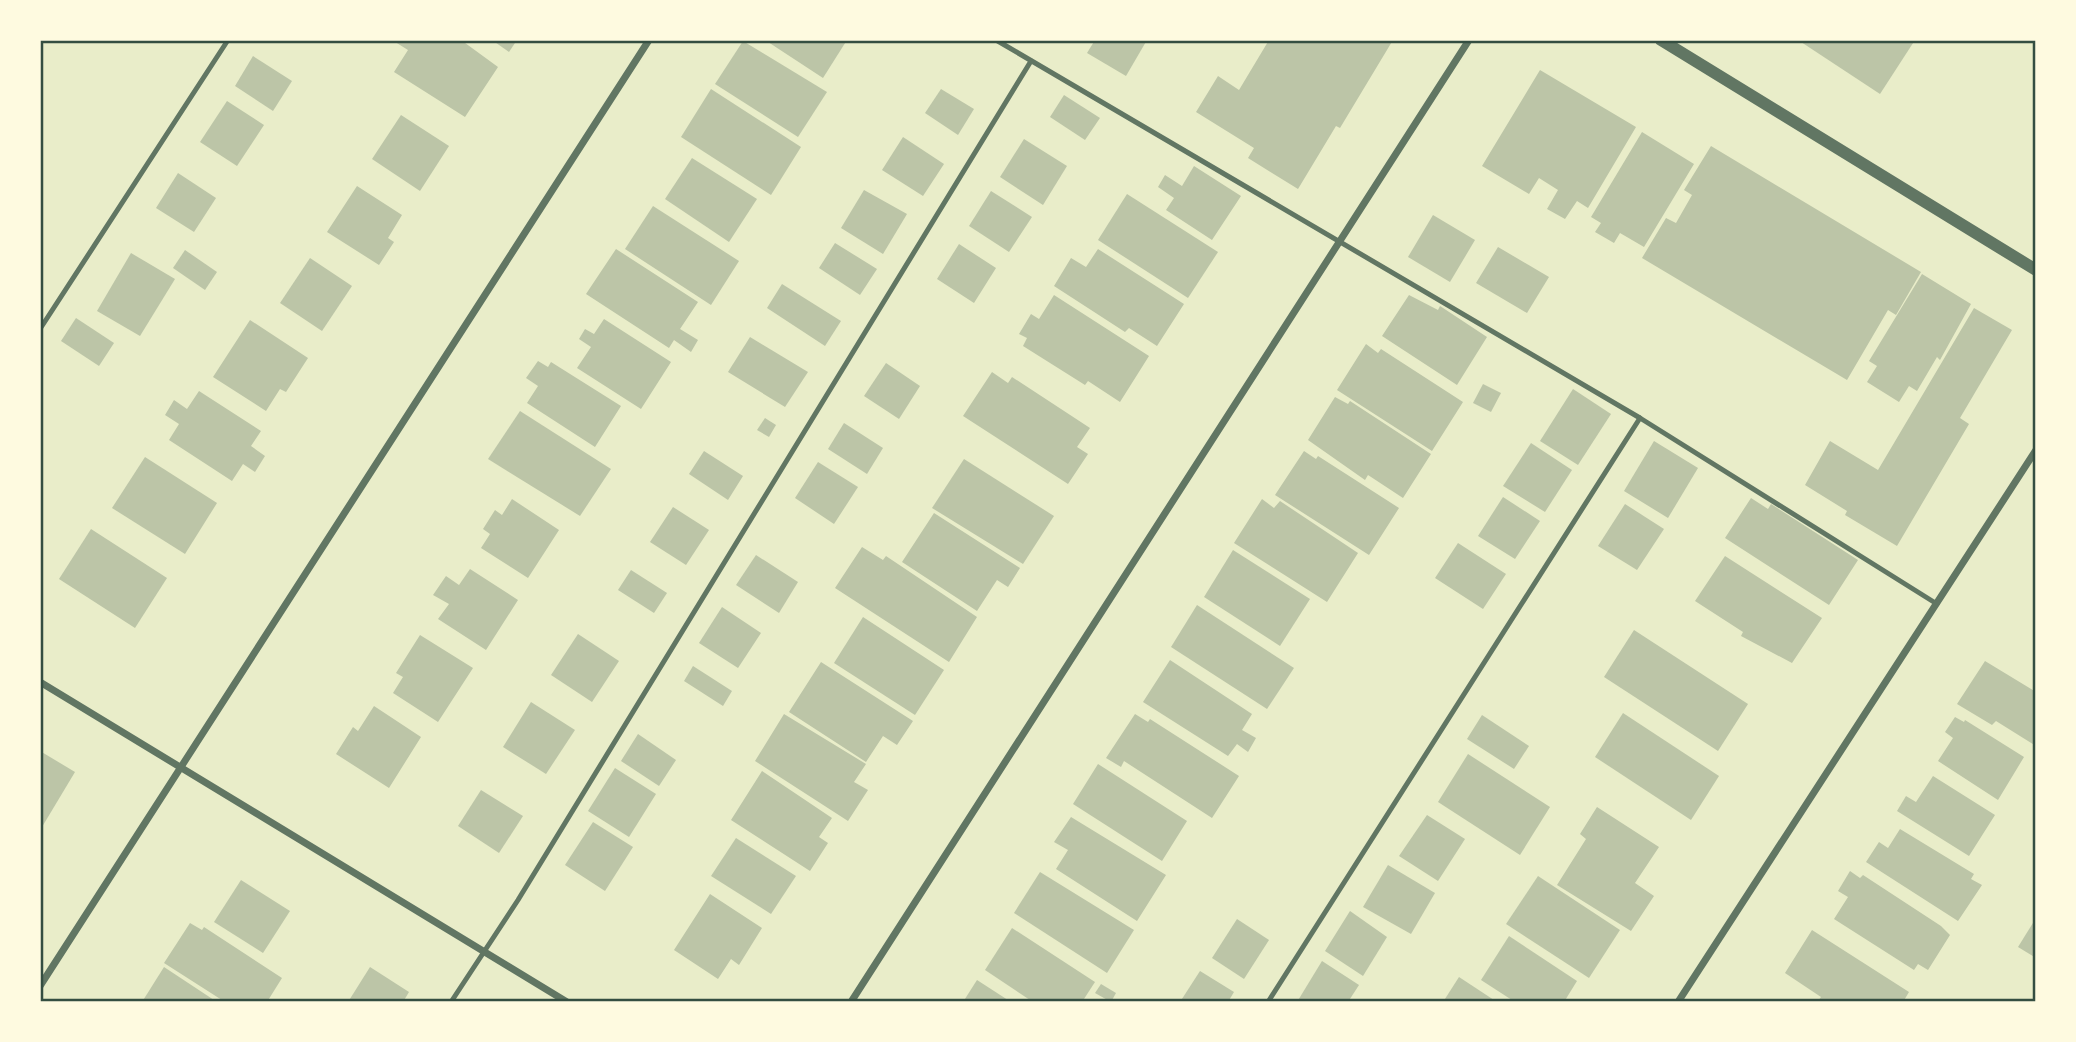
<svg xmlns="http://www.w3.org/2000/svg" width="2076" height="1042" font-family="Literata,serif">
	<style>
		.building { fill: #bcc5a7 }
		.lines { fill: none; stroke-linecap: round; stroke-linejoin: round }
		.service { stroke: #617663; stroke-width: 5 }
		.minor { stroke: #617663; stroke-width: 7 }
		.tertiary { stroke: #617663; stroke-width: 12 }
		.neatline { fill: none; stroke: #344e41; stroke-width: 2.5 }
	</style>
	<rect width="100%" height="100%" fill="#e9edc9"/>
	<g class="building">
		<polygon points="392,40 461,40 498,67 465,117 394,72 408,50"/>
		<polygon points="492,40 517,40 509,52"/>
		<polygon points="765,40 847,40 823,78"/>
		<polygon points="1095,40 1147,40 1126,76 1087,53"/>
		<polygon points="1269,40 1393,40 1340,128 1336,126 1298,189 1248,158 1254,148 1196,112 1218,76 1239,90"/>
		<polygon points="1798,40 1915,40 1880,94"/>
		<polygon points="743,41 827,92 798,137 715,84"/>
		<polygon points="253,56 292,81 273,111 235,86"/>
		<polygon points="1540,70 1636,127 1588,208 1577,201 1565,219 1547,209 1558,190 1539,178 1529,194 1482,166"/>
		<polygon points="711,89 801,147 771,195 681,137"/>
		<polygon points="941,89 974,109 958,135 925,113"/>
		<polygon points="1064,95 1100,118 1085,140 1050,117"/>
		<polygon points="227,101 264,125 237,166 200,142"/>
		<polygon points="401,115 449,146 420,191 372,159"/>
		<polygon points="1642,132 1694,164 1644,247 1620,233 1614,243 1595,232 1601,223 1591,217"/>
		<polygon points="903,137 944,164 923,196 882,170"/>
		<polygon points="1024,139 1067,166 1043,205 1000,177"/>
		<polygon points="1711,146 1921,272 1896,315 1888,310 1847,380 1642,258 1666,218 1676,223 1692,195 1684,190"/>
		<polygon points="692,158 757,199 729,242 665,199"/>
		<polygon points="1194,166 1241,196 1212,240 1166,210 1174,198 1158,187 1165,175 1182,186"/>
		<polygon points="178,173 216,198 194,232 156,208"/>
		<polygon points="357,186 402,215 388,238 394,242 379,265 327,232"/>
		<polygon points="864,190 907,214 883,254 841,228"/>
		<polygon points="991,191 1032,217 1009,252 969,226"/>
		<polygon points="1127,194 1218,252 1188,298 1098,240"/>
		<polygon points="653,206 739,261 711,305 625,249"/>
		<polygon points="1433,215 1475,240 1450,282 1408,257"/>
		<polygon points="835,243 877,269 860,295 819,268"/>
		<polygon points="959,244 996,268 974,303 937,279"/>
		<polygon points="1498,247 1549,277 1527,313 1476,283"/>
		<polygon points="616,249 698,302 680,329 698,340 691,352 674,340 669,348 586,294"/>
		<polygon points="1098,249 1184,304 1157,346 1129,328 1125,332 1054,286 1071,258 1086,267"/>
		<polygon points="185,250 217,272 205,290 173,268"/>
		<polygon points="131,253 175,279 140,336 97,311"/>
		<polygon points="310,258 352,286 322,331 280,303"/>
		<polygon points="1922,274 1971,304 1940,360 1937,357 1917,391 1909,386 1899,402 1867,382 1877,366 1869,361"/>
		<polygon points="782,284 841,321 825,346 767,308"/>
		<polygon points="1054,295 1149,356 1120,402 1088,381 1085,385 1023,346 1027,338 1019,334 1031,314 1039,319"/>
		<polygon points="1409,295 1438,310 1440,306 1487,337 1457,385 1382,336"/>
		<polygon points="1974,308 2012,330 1960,418 1969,424 1897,546 1845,515 1847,511 1805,485 1830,441 1878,470"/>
		<polygon points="76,318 114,343 99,366 61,341"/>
		<polygon points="604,319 671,362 641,409 577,368 591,347 579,339 585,329 594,334"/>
		<polygon points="250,320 308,358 286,392 280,389 266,411 213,377"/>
		<polygon points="750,337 808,372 785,407 728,372"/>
		<polygon points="1366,344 1378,353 1381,349 1463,402 1432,451 1337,390"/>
		<polygon points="538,361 548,367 551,362 621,406 595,447 527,403 538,386 526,378"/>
		<polygon points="886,363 920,386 899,419 864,396"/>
		<polygon points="992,372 1008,383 1012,377 1090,428 1077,447 1088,454 1068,484 963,416"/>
		<polygon points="1483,384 1501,393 1491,412 1473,403"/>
		<polygon points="1573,389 1611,414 1578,465 1540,441"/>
		<polygon points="199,391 261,431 251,446 265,456 255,472 243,464 232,481 169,440 179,424 165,415 174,400 187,409"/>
		<polygon points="1335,397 1348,404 1350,401 1431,454 1403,498 1368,475 1365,480 1308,440"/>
		<polygon points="520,411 611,469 580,516 488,459"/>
		<polygon points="765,418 776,425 769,437 757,430"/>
		<polygon points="844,423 883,448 867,474 828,449"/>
		<polygon points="1654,441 1698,468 1668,518 1624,491"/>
		<polygon points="1531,443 1572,470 1545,512 1503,486"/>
		<polygon points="704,451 743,476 728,500 689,474"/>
		<polygon points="1304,451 1316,459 1318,456 1399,508 1369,555 1275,495"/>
		<polygon points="145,457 217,503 185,554 112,508"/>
		<polygon points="964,459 1054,516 1023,564 932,508"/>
		<polygon points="818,462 858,487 834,524 795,498"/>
		<polygon points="1503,497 1540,521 1515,559 1478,536"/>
		<polygon points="1751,498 1768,509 1771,504 1858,560 1829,605 1725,538"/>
		<polygon points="512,499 559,530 528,578 481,548 490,534 483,529 495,510 502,515"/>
		<polygon points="1262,499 1274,508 1280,501 1358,553 1327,602 1234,543"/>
		<polygon points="1625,504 1664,529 1637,570 1598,546"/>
		<polygon points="673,507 709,530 686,565 650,542"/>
		<polygon points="934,513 1020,568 1008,587 997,580 977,611 902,562"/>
		<polygon points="91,529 167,578 135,628 59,579"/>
		<polygon points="1458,543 1506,574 1483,609 1435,578"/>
		<polygon points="862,547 883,560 886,556 977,617 949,662 835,588"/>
		<polygon points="1233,550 1310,599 1280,646 1204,597"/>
		<polygon points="756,555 798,582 779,613 736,585"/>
		<polygon points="1725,556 1822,618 1792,663 1741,636 1743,632 1695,601"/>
		<polygon points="470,569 518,600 486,650 438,619 449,604 433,595 446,576 459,585"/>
		<polygon points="631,570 667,593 654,613 618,590"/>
		<polygon points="1197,605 1294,668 1267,709 1171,647"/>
		<polygon points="722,607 761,633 738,668 699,643"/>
		<polygon points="863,617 944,670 915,715 834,663"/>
		<polygon points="1634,630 1748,704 1718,751 1604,677"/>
		<polygon points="578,634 619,661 592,702 551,675"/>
		<polygon points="420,635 473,668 438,722 393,693 403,677 396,673"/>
		<polygon points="1170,660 1252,714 1242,730 1256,738 1248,752 1237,744 1228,756 1143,702"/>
		<polygon points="1985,661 2036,692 2036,746 1996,721 1992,725 1957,704"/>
		<polygon points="821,662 913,721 897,745 883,736 866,762 789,712"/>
		<polygon points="693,666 732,691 723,706 684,681"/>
		<polygon points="531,702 575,730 546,774 503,747"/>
		<polygon points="374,706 421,737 389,788 336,754 353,727 358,731"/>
		<polygon points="1623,713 1719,776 1691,820 1595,757"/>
		<polygon points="784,714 866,764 854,782 868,790 848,821 755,761"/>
		<polygon points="1135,714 1148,722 1150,719 1239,776 1212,818 1124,761 1121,767 1106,758"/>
		<polygon points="1482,715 1529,746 1514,769 1467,739"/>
		<polygon points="1955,717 1964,722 1965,720 2024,757 1998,800 1938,761 1953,738 1945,732"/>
		<polygon points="638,734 676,760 659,786 621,761"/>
		<polygon points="40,751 75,772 42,827 40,826"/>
		<polygon points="1468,754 1550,807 1520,855 1438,802"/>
		<polygon points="1098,764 1187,821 1162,861 1073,804"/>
		<polygon points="615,768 656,794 629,837 588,811"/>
		<polygon points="762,771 832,818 819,837 828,843 810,871 731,820"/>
		<polygon points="1933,776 1995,815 1969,856 1897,811 1906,796 1916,802"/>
		<polygon points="481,790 523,816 499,853 458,826"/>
		<polygon points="1597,807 1659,847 1635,883 1654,896 1631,931 1557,885 1586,839 1580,834"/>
		<polygon points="1427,815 1465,839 1438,881 1399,856"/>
		<polygon points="1071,817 1166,875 1137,921 1056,869 1068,850 1054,842"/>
		<polygon points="593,822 633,847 605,891 565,865"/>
		<polygon points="1900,829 1974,874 1971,879 1982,885 1958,921 1866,862 1879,842 1888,848"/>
		<polygon points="736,838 796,876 771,914 711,876"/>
		<polygon points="1388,865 1435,893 1411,934 1363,907"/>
		<polygon points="1850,871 1860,878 1863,875 1941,926 1950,935 1928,970 1918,964 1914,970 1834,919 1848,897 1838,891"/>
		<polygon points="1040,872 1134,930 1107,973 1014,913"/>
		<polygon points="1538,876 1620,930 1589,978 1506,924"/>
		<polygon points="241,880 290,911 263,953 214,922"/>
		<polygon points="710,894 762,928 739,965 731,959 718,979 674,950"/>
		<polygon points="1350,911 1387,937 1363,976 1325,951"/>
		<polygon points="2036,918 2036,958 2018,947"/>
		<polygon points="1237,919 1269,940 1244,979 1212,958"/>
		<polygon points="190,923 202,930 204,927 282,978 267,1002 225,1002 164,963"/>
		<polygon points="1012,928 1095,982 1082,1002 1033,1002 985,970"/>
		<polygon points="1812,930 1909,992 1903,1002 1818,1001 1821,997 1785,973"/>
		<polygon points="1509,936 1577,981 1564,1002 1515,1002 1481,980"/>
		<polygon points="1322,961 1359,985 1348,1002 1297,1002"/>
		<polygon points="164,967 217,1002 142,1002"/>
		<polygon points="370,967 409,992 403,1002 348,1002"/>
		<polygon points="1200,971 1234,992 1228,1002 1180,1002"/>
		<polygon points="1459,977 1497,1002 1443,1002"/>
		<polygon points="977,980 1011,1002 963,1002"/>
		<polygon points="1101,984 1116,993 1111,1002 1095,993"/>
	</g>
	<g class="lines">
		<g class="service">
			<polyline points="996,40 1640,418 1937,604"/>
			<polyline points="40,329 228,40"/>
			<polyline points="451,1002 518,900 1031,61"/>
			<polyline points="1268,1002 1640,418"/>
		</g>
		<g class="minor">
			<polyline points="40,682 567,1002"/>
			<polyline points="40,986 649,40"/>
			<polyline points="851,1002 1469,40"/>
			<polyline points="1678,1002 2036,450"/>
		</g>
		<polyline class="tertiary" points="1661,40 2036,270"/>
	</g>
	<rect width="2076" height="1042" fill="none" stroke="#fefae0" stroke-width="84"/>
	<rect x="42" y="42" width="1992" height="958" class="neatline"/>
</svg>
